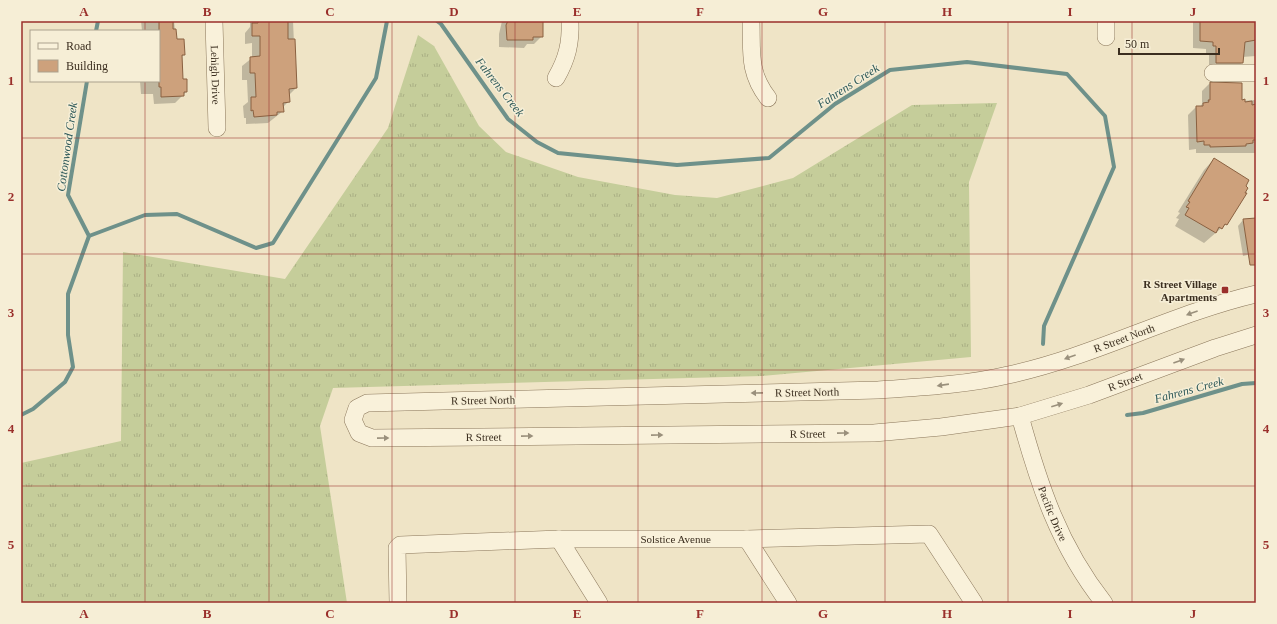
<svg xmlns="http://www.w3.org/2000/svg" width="1277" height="624" font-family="'Times New Roman',serif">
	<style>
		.grass { fill: url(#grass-tufts) }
		.shadow { fill: #0003 }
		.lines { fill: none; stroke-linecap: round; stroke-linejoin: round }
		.stream { stroke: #6e918a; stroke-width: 4 }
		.building { fill: #cda17c; stroke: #8a6141 }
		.minor-casing { stroke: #8b775b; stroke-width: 18 }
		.minor { stroke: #f9f1da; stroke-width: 17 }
		.oneway { fill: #9a907c }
		.grid { fill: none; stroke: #9a2f2b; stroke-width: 1; stroke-opacity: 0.55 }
		.poi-dot { fill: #9a2f2b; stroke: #f6eed6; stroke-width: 1.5 }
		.labels { text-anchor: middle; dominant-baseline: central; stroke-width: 3; stroke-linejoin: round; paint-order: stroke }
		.street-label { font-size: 11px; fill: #3b2e1f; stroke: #f6eed6 }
		.poi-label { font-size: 11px; font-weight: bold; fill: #3b2e1f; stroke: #f6eed6; text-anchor: end }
		.water-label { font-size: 12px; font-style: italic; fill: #2f5a5a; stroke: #f6eed6 }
		.neatline { fill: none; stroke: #9a2f2b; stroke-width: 1.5 }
		.grid-label { font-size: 13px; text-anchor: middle; font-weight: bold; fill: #9a2f2b }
	</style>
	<defs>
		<pattern id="grass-tufts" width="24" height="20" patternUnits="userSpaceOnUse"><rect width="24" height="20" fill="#c5cd9a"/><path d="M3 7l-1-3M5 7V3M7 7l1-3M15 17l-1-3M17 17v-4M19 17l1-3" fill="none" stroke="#aab084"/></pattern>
	</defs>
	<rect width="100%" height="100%" fill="#efe4c6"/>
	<polygon class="grass" points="418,35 434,46 479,126 506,152 578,177 675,195 717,198 793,178 912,105 997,103 969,182 971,357 762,376 333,388 320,426 347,603 21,603 21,463 121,441 123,252 285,279 388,128"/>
	<g class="shadow">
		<polygon points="141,21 174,21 176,40 184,55 181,57 182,80 186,92 175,103 154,104 153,94 141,94 140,81 159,81 159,31 142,31"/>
		<polygon points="250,21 293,21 296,88 288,96 288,102 282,108 283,111 268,123 246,124 246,118 244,118 243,106 248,102 247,80 242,80 242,66 252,58 252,43 245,44 245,33 250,27"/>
		<polygon points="502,21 542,21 542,36 534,44 527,44 524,48 499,47 499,34"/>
		<polygon points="1193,21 1256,21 1256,56 1242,57 1242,63 1235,70 1209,70 1209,53 1206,53 1206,49 1193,48"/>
		<polygon points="1210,83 1241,101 1256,100 1256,153 1196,153 1196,149 1189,150 1188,115 1196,107 1200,107 1202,104 1202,91"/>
		<polygon points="1214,159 1243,193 1226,224 1204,243 1175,226 1179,219 1176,218 1180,213 1178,212 1204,170"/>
		<polygon points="1255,219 1256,253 1243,256 1238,226 1243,220"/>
	</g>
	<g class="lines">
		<g class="stream">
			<polyline points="437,21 441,24 508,119 537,142 558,153 677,165 769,158 835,104 890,70 967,62 1067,74 1105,116 1114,167 1044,326 1043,344"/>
			<polyline points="96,31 98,21"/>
			<polyline points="87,81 68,195 89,236"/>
			<polyline points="21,415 33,409 65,382 73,367 68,335 68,294 89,236 145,215 177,214 256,248 273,243 376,78 387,21"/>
			<polyline points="1127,415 1143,413 1242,384 1256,383"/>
		</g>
	</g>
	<g class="building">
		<polygon points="159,21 173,21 173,29 176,29 177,39 184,39 185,55 182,55 183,79 187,79 187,92 184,92 184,96 161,97 161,87 159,87"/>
		<polygon points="258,21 288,21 288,39 295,39 297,88 289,89 290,102 283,103 284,112 277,112 277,115 254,117 253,110 251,111 251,97 256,97 255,73 250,73 250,57 260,56 260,36 252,36 252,23 258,23"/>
		<polygon points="508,21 543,21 543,37 533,37 533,40 507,40 506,25"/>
		<polygon points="1200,21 1256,21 1256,40 1245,42 1243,63 1216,63 1216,46 1213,46 1213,42 1200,41"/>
		<polygon points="1210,82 1242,83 1242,100 1245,99 1245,102 1252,101 1252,105 1256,104 1256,140 1253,140 1253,143 1246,144 1246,146 1210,147 1210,145 1204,145 1204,141 1197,142 1196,106 1203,106 1203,103 1209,102 1208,100 1210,100"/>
		<polygon points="1214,158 1249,180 1246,186 1248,188 1245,193 1247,193 1227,225 1225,224 1222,229 1219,227 1216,233 1185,215 1189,208 1186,207 1190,202 1188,201"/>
		<polygon points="1256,218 1256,265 1250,265 1243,219"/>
	</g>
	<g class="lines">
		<g class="minor-casing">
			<g id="minor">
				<path id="s1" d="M214,21l3,107"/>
				<path d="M751,21c1,31 -3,51 17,77"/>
				<polyline points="1106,21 1106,37"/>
				<polyline points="1213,73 1256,73"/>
				<path d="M556,78c11,-19 15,-35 14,-57"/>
				<path id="s2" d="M1256,294c-85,20 -163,63 -248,81 -42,10 -87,12 -130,15l-511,13 -10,5 -4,12 6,13 13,5 502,-5 67,-6 79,-11 69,-21 126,-47 41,-13"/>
				<path id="s3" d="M1020,416c19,69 39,130 84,187"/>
				<polyline points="559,539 599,603"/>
				<polyline points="747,539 788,603"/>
				<path id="s4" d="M398,603l-1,-55 3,-3 159,-6h188l182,-5 45,69"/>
			</g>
		</g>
		<use href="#minor" class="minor"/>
	</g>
	<defs><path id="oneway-solid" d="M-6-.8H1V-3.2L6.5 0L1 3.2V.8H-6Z"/></defs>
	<g class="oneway">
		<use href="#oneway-solid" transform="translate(1192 313) rotate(160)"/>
		<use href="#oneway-solid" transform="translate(1070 357) rotate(160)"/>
		<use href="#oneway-solid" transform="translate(1179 361) rotate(-20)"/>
		<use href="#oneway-solid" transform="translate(943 385) rotate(172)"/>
		<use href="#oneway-solid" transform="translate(757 393) rotate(179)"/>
		<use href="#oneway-solid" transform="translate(1057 405) rotate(-17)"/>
		<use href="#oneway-solid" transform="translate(843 433) rotate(-1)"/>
		<use href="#oneway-solid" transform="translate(657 435) rotate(-1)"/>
		<use href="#oneway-solid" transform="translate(527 436) rotate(-1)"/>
		<use href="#oneway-solid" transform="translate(383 438) rotate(-1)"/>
	</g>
	<path class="grid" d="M145,21v10M269,21v582M392,21v582M515,21v582M638,21v582M762,21v582M885,21v582M1008,21v582M1132,21v582M145,81v522M21,138h1235M21,254h1235M21,370h1235M21,486h1235"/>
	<rect class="poi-dot" x="1221" y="286" width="8" height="8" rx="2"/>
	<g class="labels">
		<g class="street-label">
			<text stroke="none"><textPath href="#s1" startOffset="54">Lehigh Drive</textPath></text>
			<text transform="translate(1124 338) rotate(-20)">R Street North</text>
			<text stroke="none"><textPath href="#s2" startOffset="1715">R Street</textPath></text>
			<text transform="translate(807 392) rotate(-1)">R Street North</text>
			<text transform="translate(483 400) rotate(-1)">R Street North</text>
			<text stroke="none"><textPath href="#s2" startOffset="1391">R Street</textPath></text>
			<text stroke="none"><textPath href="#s2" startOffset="1067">R Street</textPath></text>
			<text stroke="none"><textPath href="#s3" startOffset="103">Pacific Drive</textPath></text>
			<text stroke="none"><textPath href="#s4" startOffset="335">Solstice Avenue</textPath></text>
		</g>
		<g class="poi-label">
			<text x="1217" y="284">R Street Village<tspan x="1217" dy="13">Apartments</tspan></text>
		</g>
		<g class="water-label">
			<text transform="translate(848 86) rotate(-33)">Fahrens Creek</text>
			<text transform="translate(500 87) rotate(52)">Fahrens Creek</text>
			<text transform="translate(67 147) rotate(-82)">Cottonwood Creek</text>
			<text transform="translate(1189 390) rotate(-15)">Fahrens Creek</text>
		</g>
	</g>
	<rect width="1277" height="624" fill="none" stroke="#f6eed6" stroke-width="44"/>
	<rect x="30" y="30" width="130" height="52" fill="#f6eed6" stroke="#aba18d"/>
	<rect x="38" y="43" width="20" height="6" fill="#f9f1da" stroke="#aba18d"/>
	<text x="66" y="50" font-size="12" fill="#3b2e1f">Road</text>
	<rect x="38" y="60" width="20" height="12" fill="#cda17c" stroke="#aba18d"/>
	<text x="66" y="70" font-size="12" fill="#3b2e1f">Building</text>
	<path d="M1119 48v6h100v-6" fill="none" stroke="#3b2e1f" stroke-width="2"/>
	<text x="1125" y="48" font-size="12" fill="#3b2e1f" stroke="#f6eed6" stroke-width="3" paint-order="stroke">50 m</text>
	<rect x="22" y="22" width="1233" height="580" class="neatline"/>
	<g class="grid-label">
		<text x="84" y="16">A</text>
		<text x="207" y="16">B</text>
		<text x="330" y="16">C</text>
		<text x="454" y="16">D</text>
		<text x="577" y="16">E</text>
		<text x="700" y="16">F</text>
		<text x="823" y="16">G</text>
		<text x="947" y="16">H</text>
		<text x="1070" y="16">I</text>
		<text x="1193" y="16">J</text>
		<text x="11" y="85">1</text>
		<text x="1266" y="85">1</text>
		<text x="11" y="201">2</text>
		<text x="1266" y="201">2</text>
		<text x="11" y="317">3</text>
		<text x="1266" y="317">3</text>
		<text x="11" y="433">4</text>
		<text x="1266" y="433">4</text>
		<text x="11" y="549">5</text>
		<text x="1266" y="549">5</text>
		<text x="84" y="618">A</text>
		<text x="207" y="618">B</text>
		<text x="330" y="618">C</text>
		<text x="454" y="618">D</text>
		<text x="577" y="618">E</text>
		<text x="700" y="618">F</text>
		<text x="823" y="618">G</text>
		<text x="947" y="618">H</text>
		<text x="1070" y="618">I</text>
		<text x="1193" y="618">J</text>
	</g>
</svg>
